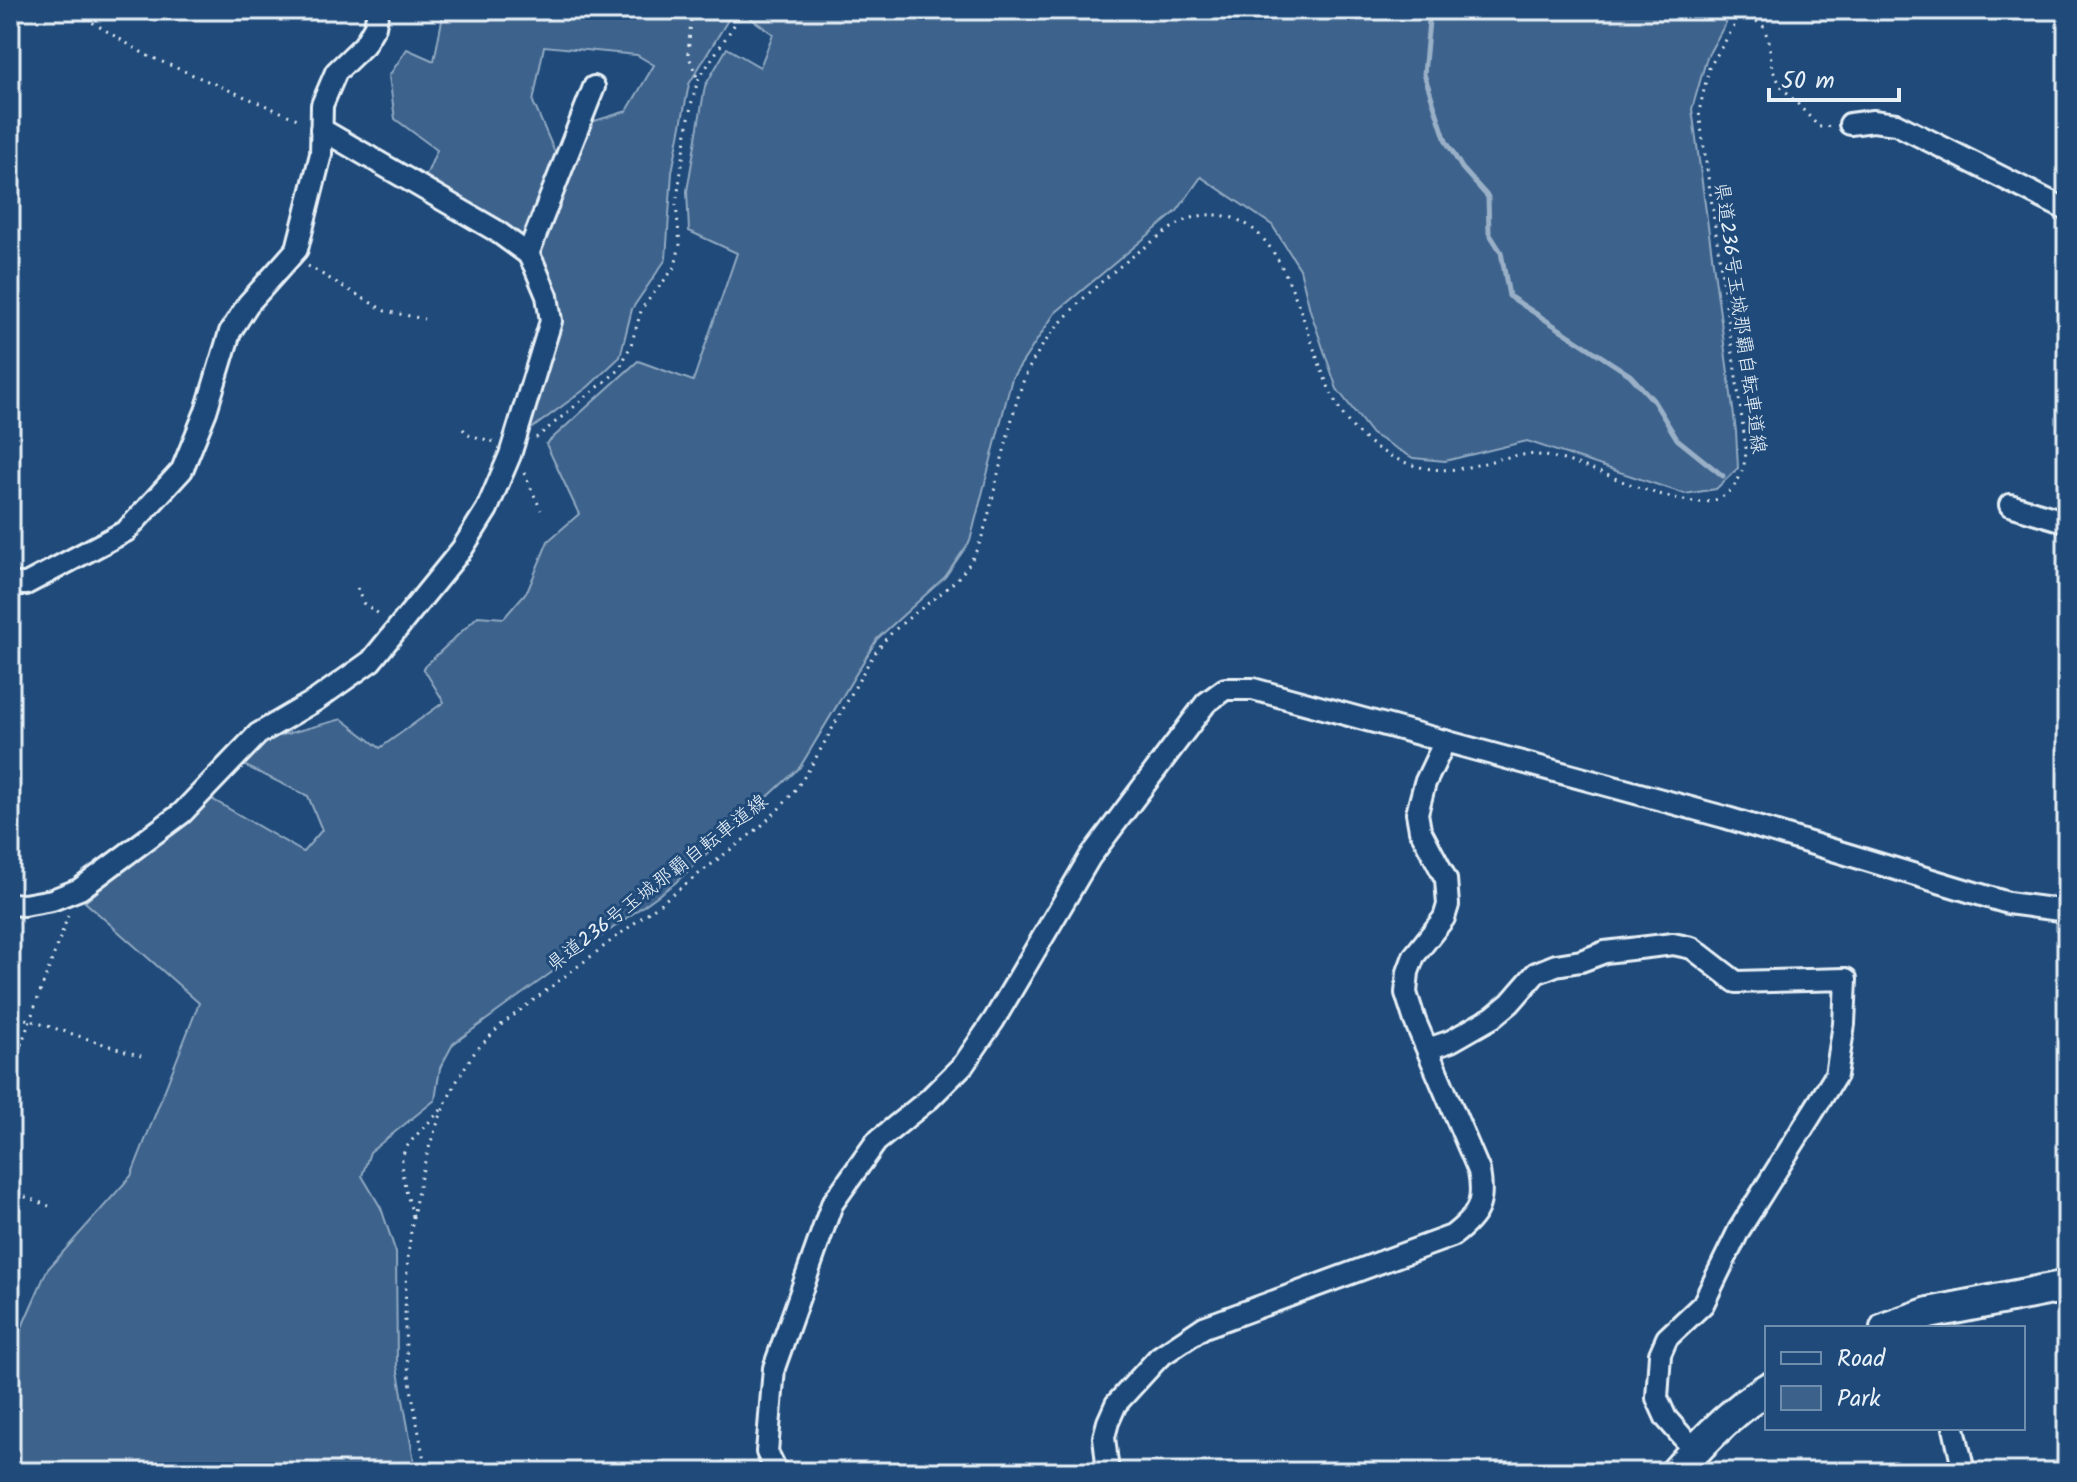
<svg xmlns="http://www.w3.org/2000/svg" width="2077" height="1482" font-family="Kalam,'Klee One',sans-serif">
	<style>
		.green { fill: #3c628c; stroke: #92aac2; stroke-width: 2 }
		.lines { fill: none; stroke-linecap: round; stroke-linejoin: round }
		.stream { stroke: #9ab0c7; stroke-width: 5 }
		.minor-casing { stroke: #e8f1f8; stroke-width: 26 }
		.secondary-casing { stroke: #e8f1f8; stroke-width: 36 }
		.path { stroke: #e8f1f8; stroke-width: 3; stroke-dasharray: 2 6; stroke-linecap: butt }
		.minor { stroke: #1f4a7a; stroke-width: 20 }
		.secondary { stroke: #1f4a7a; stroke-width: 30 }
		.labels { text-anchor: middle; dominant-baseline: central; stroke-width: 6; stroke-linejoin: round; paint-order: stroke }
		.street-label { font-size: 20px; fill: #e8f1f8; stroke: #1f4a7a }
	</style>
	<rect width="100%" height="100%" fill="#1f4a7a"/>
	<filter id="ink" filterUnits="userSpaceOnUse"><feTurbulence type="fractalNoise" baseFrequency=".0125" numOctaves="2"/><feDisplacementMap in="SourceGraphic" scale="16" xChannelSelector="R" yChannelSelector="G"/><feConvolveMatrix kernelMatrix="1 2 1 2 8 2 1 2 1" color-interpolation-filters="sRGB"/></filter>
	<g filter="url(#ink)">
		<g class="green">
			<polygon points="444,10 734,10 689,84 672,172 666,259 632,309 620,357 588,387 523,435 556,298 539,251 588,123 627,111 654,65 637,55 544,46 533,102 557,157 524,241 425,178 437,150 395,119 389,76 407,49 434,61"/>
			<polygon points="739,10 1733,10 1707,57 1692,109 1736,431 1738,468 1716,489 1685,494 1527,441 1445,461 1413,458 1372,434 1337,389 1310,310 1300,269 1272,225 1201,177 1177,211 1055,313 1012,378 970,541 945,577 877,639 800,767 675,883 453,1044 440,1068 435,1100 370,1152 362,1176 381,1208 396,1253 397,1366 416,1472 10,1472 10,1357 25,1320 47,1270 131,1176 199,1003 85,902 210,798 303,852 322,830 308,796 241,764 264,740 342,719 380,748 444,702 423,668 478,616 504,618 528,590 548,541 579,514 546,444 638,361 693,381 737,253 689,231 687,191 705,86 727,48 760,67 773,34"/>
		</g>
		<g class="lines">
			<polyline class="stream" points="1430,10 1424,74 1446,141 1462,168 1488,197 1489,233 1501,252 1509,296 1630,375 1653,400 1677,439 1723,476"/>
			<g class="minor-casing">
				<g id="minor">
					<polyline points="1850,124 1873,121 1896,124 2067,210"/>
					<polyline points="528,254 594,87"/>
					<polyline points="2010,505 2067,522"/>
					<polyline points="10,584 26,584 126,531 182,470 206,411 230,332 248,304 297,249 321,154 322,105 336,72 364,45 375,26 378,10"/>
					<polyline points="10,904 24,905 52,900 80,889 182,813 258,734 316,700 371,661 462,549 487,509 510,455 551,321 547,296 534,265 528,254 495,230 321,129"/>
					<polyline points="1428,1049 1451,1041 1493,1017 1510,1003 1536,973 1556,965 1581,961 1605,952 1673,944 1692,948 1736,982 1846,979 1844,1024 1836,1075 1739,1230 1703,1304 1667,1338 1660,1354 1657,1398 1666,1418 1694,1450"/>
					<polyline points="1954,1428 1964,1472"/>
					<polyline points="777,1472 767,1452 774,1368 832,1204 876,1142 929,1099 964,1064 994,1020 1090,857 1206,703 1225,689 1253,689 1724,817 2008,903 2067,911"/>
					<path d="M1108,1472l-4,-35 4,-15 8,-18 43,-47 45,-30 248,-91c26,-20 33,-32 27,-65l-64,-150 -9,-28 2,-21 6,-16 30,-38 4,-13 -2,-26 -26,-49 -3,-17 8,-30 20,-42"/>
				</g>
			</g>
			<g class="secondary-casing">
				<g id="secondary">
					<polyline points="1886,1328 1929,1313 2067,1286"/>
					<path d="M1676,1472c26,-30 57,-62 91,-83"/>
				</g>
			</g>
			<g class="path">
				<polyline points="72,10 146,55 302,121"/>
				<polyline points="1743,12 1763,26 1769,41 1772,69 1781,86 1819,127 1834,126"/>
				<polyline points="691,20 688,54 698,80"/>
				<polyline points="308,266 385,311 424,319"/>
				<polyline points="463,429 468,435 495,442"/>
				<polyline points="536,438 619,370 631,345 642,308 675,267 680,244 676,205 691,105 698,80 744,10"/>
				<polyline points="524,473 541,510"/>
				<polyline points="357,588 363,603 382,616"/>
				<polyline points="10,1014 141,1056"/>
				<polyline points="10,1075 68,916"/>
				<polyline points="10,1191 49,1206"/>
				<path d="M413,1216c-18,-66 -19,-58 28,-106"/>
				<path d="M426,1472c-8,-48 -20,-97 -21,-146 0,-92 15,-192 67,-270 8,-11 20,-21 29,-31l258,-197c11,-11 23,-21 32,-33 20,-25 35,-56 51,-84 13,-23 26,-51 43,-71 26,-30 70,-48 88,-83 14,-26 19,-59 26,-87 8,-29 14,-60 24,-88 18,-49 73,-98 114,-129 24,-17 48,-41 80,-38 84,5 87,162 137,214 25,26 65,45 102,40 28,-3 53,-17 82,-14 45,5 86,31 129,41 12,3 26,7 38,6 28,-2 41,-30 41,-54l-47,-336 10,-44 35,-58"/>
			</g>
			<use href="#minor" class="minor"/>
			<use href="#secondary" class="secondary"/>
		</g>
	</g>
	<g class="labels">
		<g class="street-label">
			<text transform="translate(1739 318) rotate(82)">県道236号玉城那覇自転車道線</text>
			<text transform="translate(658 884) rotate(-38)">県道236号玉城那覇自転車道線</text>
		</g>
	</g>
	<rect width="2077" height="1482" fill="none" stroke="#1f4a7a" stroke-width="40"/>
	<rect x="20" y="20" width="2037" height="1442" fill="none" stroke="#e8f1f8" stroke-width="3" filter="url(#ink)"/>
	<rect x="1765" y="1326" width="260" height="104" fill="#1f4a7a" stroke="#6f8dac" stroke-width="2"/>
	<rect x="1781" y="1352" width="40" height="12" fill="#1f4a7a" stroke="#6f8dac" stroke-width="2"/>
	<text x="1837" y="1366" font-size="24" fill="#e8f1f8">Road</text>
	<rect x="1781" y="1386" width="40" height="24" fill="#3c628c" stroke="#6f8dac" stroke-width="2"/>
	<text x="1837" y="1406" font-size="24" fill="#e8f1f8">Park</text>
	<path d="M1769 88v12h130v-12" fill="none" stroke="#e8f1f8" stroke-width="4"/>
	<text x="1781" y="88" font-size="24" fill="#e8f1f8" stroke="#1f4a7a" stroke-width="6" paint-order="stroke">50 m</text>
</svg>
